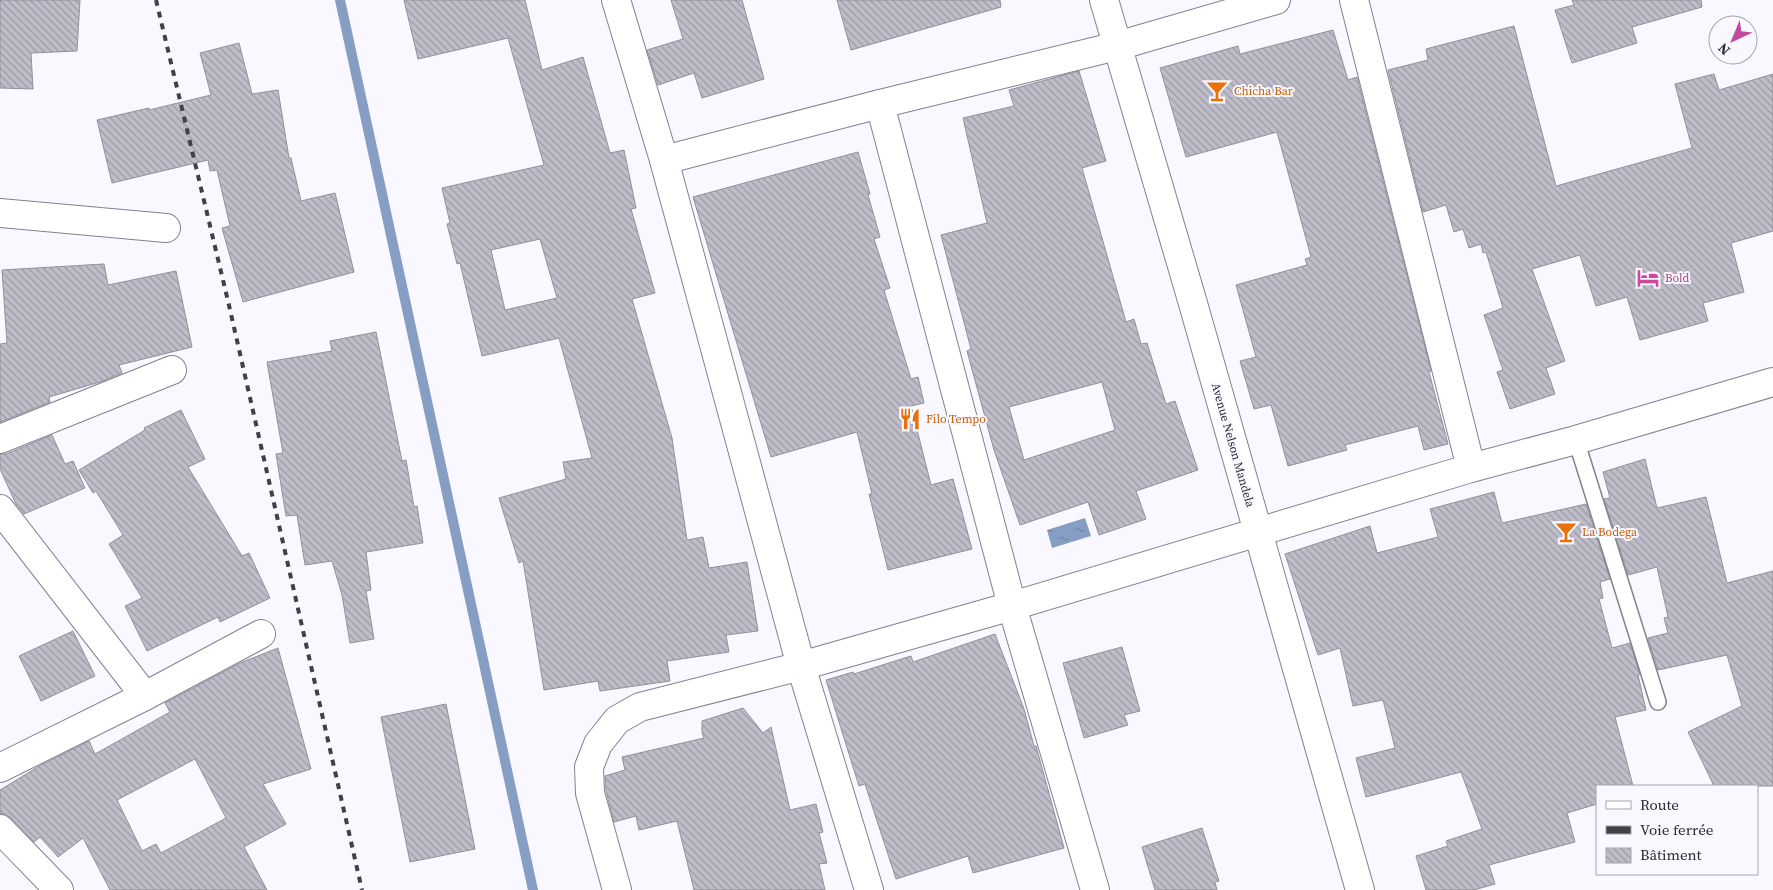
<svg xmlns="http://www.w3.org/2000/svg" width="1773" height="890" font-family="'Source Serif 4',serif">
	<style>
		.water { fill: url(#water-ripples) }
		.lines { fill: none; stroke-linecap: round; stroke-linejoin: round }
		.stream { stroke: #879ec4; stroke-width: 10 }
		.building { fill: url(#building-back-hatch); stroke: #91909b; fill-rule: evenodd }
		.service-casing { stroke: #84818c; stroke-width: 18 }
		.minor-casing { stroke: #84818c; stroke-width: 30 }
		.tertiary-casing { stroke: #84818c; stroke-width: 30 }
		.service { stroke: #fff; stroke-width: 15 }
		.minor { stroke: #fff; stroke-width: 28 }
		.tertiary { stroke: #fff; stroke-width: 28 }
		.rail { stroke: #424045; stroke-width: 4; stroke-dasharray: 6 6; stroke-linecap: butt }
		.labels { text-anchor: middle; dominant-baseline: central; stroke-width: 4; stroke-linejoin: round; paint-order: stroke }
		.food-label { font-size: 12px; fill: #c56008; stroke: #f9f7ff; text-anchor: start }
		.hotel-label { font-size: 12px; fill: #b23c85; stroke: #f9f7ff; text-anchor: start }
		.street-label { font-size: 12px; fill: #2d2b30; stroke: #f9f7ff }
	</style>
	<defs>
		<pattern id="water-ripples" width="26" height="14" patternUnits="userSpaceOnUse" patternTransform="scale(1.25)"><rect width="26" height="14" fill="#879ec4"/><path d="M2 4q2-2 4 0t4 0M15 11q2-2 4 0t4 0" fill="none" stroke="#6f81a0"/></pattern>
		<pattern id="building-back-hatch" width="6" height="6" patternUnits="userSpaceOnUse" patternTransform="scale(1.25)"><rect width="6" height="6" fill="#bebdc9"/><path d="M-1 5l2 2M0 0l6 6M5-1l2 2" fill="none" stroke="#9b9aa4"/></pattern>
	</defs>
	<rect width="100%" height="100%" fill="#f9f7ff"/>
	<polygon class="water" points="1085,518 1091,536 1052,548 1047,530"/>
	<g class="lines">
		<polyline class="stream" points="340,0 533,890"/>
	</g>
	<g class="building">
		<polygon points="0,0 80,0 77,51 31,53 33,89 0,88"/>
		<path d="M404,0h121l17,70 41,-13 27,96 14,-3 12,58 -5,1 24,84 -23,6 40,139 15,102 16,-3 6,31 38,-6 11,69 -32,4 3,17 -62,9 3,20 -70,10 -2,-10 -54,9 -21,-129 -4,2 -20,-65 67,-19 -3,-17 29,-4 -33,-120 -77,18 -22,-93 -3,1 -10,-40 3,-1 -8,-35 102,-23 -36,-127 -90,21zM540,239l17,59 -52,12 -14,-60z"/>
		<polygon points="671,0 742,0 764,79 702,98 694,73 658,85 647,50 683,39"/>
		<polygon points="837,0 1000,0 1001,7 851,50"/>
		<polygon points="1572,0 1701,0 1702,7 1632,27 1637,43 1572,63 1555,10 1574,5"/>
		<polygon points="1514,26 1556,186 1692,148 1675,84 1714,74 1719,90 1773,74 1773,231 1731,243 1744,292 1703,303 1708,321 1640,340 1627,297 1596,306 1580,255 1532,269 1565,361 1546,368 1555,394 1510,409 1497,372 1503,370 1484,315 1503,308 1486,252 1483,253 1481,244 1469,248 1463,229 1454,232 1446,205 1423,212 1388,70 1428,60 1426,49"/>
		<polygon points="1333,30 1348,80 1357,77 1431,371 1429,372 1448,444 1424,450 1418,426 1345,445 1347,450 1288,466 1271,405 1254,409 1240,361 1256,357 1236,285 1307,265 1305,259 1311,257 1277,132 1186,157 1160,68 1238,46 1240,54"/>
		<polygon points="239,43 252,94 278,90 289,158 291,158 301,201 335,193 354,272 243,302 222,228 230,226 217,170 210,171 208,160 112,183 97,120 149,108 149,110 211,95 200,53"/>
		<path d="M1079,71l27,90 -24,7 44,154 8,-3 7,25 6,-1 19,61 9,-3 23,69 -62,21 10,28 -47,16 -11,-33 -68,23 -26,-75 -27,-99 4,-2 -30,-114 46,-12 -24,-105 51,-12 -5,-16zM1102,382l13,48 -91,30 -15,-53z"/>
		<polygon points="858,152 870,194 868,195 880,237 874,239 890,288 884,290 911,379 918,377 924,403 911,406 931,485 953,479 972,549 888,570 869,494 872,494 857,432 771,457 693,197"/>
		<polygon points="104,264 108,285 176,271 192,347 119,365 122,373 100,382 49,397 50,402 0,422 0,344 7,343 2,270"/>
		<polygon points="376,332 402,461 406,460 414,507 417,506 423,543 366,552 371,590 366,591 374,639 350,643 342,595 332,561 305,565 297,515 286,516 276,454 283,453 267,362 332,351 330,341"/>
		<polygon points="181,410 205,459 188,467 242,556 249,553 270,598 220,622 218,617 147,651 125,606 142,598 109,544 123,535 96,491 93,493 79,470 145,430 144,428"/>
		<polygon points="52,435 65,464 73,461 85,488 24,514 16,504 0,469 0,454 6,454"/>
		<polygon points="1645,459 1657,508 1706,497 1727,583 1773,571 1773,786 1714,786 1688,732 1742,706 1727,655 1658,670 1648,638 1668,633 1664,618 1668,617 1657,567 1628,575 1604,499 1610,498 1603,472"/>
		<polygon points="1494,492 1502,523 1586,504 1610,579 1600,582 1603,598 1599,599 1612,648 1630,643 1640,674 1638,675 1646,710 1615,717 1633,786 1597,786 1597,804 1567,813 1575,842 1489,865 1495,884 1474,890 1426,890 1416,856 1448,846 1446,841 1482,829 1461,772 1366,797 1356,758 1395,748 1383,700 1353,706 1340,648 1318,655 1285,554 1370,526 1377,553 1438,537 1430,509"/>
		<polygon points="73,631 95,676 41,701 19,656"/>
		<polygon points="995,634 1024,709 1034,746 1036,746 1064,848 973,873 968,856 896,879 865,784 859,786 826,680 853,672 854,674 911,656 913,662"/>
		<polygon points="1122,647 1140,711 1124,715 1128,725 1084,738 1063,663"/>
		<path d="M278,648l33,121 -48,15 23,40 -42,23 23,43h-157l-27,-52 -25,19 -18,-20 -6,5 -23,-24 -6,-4h-5v-24l41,-25 48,-24 6,13 75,-42 -5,-9 75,-40zM195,759l31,59 -65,35 -5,-9 -14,7 -25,-51z"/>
		<polygon points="446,704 475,849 410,862 381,717"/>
		<polygon points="743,708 763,733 771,727 790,810 816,804 823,832 819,833 827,863 819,864 825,890 694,890 677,821 639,830 636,816 614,822 606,791 605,776 625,770 622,757 704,738 702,732 702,721"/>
		<polygon points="1202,828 1219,881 1215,882 1217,890 1155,890 1142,847"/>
	</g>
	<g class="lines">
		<g class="service-casing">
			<polyline id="service" points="1576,440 1658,702"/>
		</g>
		<g class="minor-casing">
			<g id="minor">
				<polyline points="616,0 664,160 801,666 869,890"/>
				<polyline points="1354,0 1471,468"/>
				<polyline points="880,104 1012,606 1095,890"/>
				<polyline points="664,160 880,104 1117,46 1276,0"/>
				<polyline points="0,213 166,228"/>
				<polyline points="0,439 172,370"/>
				<polyline points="0,509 145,696"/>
				<polyline points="0,768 145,696 261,634"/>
				<polyline points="0,829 59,890"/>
				<polyline points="617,890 590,793 589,767 598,744 617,720 640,707 801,666 1012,606 1471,468 1576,440 1773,382"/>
			</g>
		</g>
		<g class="tertiary-casing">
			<polyline id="tertiary" points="1104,0 1192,300 1360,890"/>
		</g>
		<use href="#service" class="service"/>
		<use href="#minor" class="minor"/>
		<use href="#tertiary" class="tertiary"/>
		<polyline class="rail" points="156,0 228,301 362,890"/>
	</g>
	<defs>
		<g id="bar-bare" transform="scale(1.725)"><path d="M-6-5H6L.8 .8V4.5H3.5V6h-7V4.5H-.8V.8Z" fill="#e8710a" stroke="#f9f7ff" stroke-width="2.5" paint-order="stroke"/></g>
		<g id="hotel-bare" transform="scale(1.725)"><path d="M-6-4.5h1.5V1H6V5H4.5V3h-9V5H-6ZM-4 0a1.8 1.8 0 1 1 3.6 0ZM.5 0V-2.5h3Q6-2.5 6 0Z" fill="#d1479c" stroke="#f9f7ff" stroke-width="2.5" paint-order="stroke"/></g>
		<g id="restaurant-bare" transform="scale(1.725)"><path d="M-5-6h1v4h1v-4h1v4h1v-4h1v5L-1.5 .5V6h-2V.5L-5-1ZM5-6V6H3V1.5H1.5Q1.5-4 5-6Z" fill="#e8710a" stroke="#f9f7ff" stroke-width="2.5" paint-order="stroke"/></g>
	</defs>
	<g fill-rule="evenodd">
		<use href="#bar-bare" x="1217" y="91"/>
		<use href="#hotel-bare" x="1648" y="278"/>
		<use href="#restaurant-bare" x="910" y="419"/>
		<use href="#bar-bare" x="1566" y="532"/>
	</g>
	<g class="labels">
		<g class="food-label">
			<text x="1234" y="91">Chicha Bar</text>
			<text x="926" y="419">Filo Tempo</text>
			<text x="1582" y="532">La Bodega</text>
		</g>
		<g class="hotel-label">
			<text x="1665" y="278">Bold</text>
		</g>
		<g class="street-label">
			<text transform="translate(1233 445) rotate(74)">Avenue Nelson Mandela</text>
		</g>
	</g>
	<rect x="1596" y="785" width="162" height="90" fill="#f9f7ff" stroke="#a7a5ac"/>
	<rect x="1606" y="801" width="25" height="8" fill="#ffffff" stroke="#a7a5ac"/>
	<text x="1640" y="810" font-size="15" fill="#2d2b30">Route</text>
	<rect x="1606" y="826" width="25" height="8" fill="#424045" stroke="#a7a5ac"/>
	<text x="1640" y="835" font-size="15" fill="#2d2b30">Voie ferrée</text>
	<rect x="1606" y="848" width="25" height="15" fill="url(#building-back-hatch)" stroke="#a7a5ac"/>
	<text x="1640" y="860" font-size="15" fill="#2d2b30">Bâtiment</text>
	<g transform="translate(1733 40) rotate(224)"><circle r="24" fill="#f9f7ff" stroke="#a7a5ac"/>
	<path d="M0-4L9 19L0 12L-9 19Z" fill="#c1499e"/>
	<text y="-8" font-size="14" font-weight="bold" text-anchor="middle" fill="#2d2b30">N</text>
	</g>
</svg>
